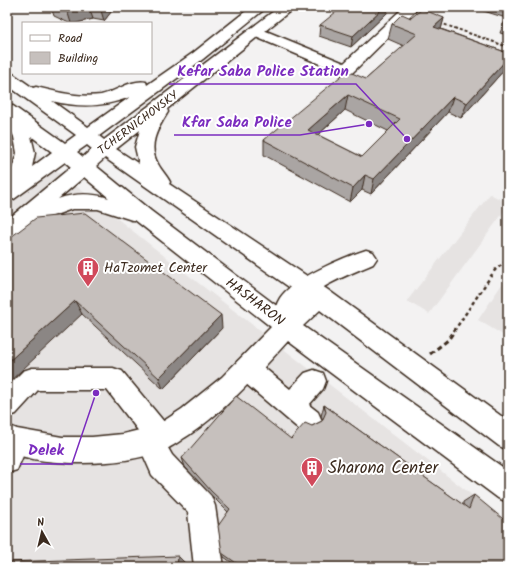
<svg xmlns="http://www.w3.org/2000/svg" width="515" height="574" font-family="Kalam,sans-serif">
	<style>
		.built { fill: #e6e3e2 }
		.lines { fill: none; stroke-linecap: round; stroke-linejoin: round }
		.minor-casing { stroke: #3b2a1e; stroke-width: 3 }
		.major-casing { stroke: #3b2a1e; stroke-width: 3 }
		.path-far2 { stroke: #3b2a1e; stroke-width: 2; stroke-dasharray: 3 2; stroke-linecap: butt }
		.path-far1 { stroke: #3b2a1e; stroke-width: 2.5; stroke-dasharray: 3.5 3; stroke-linecap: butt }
		.path { stroke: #3b2a1e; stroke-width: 3; stroke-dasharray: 5 3.5; stroke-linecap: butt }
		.minor { fill: #fff; fill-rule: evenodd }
		.major { fill: #fff; fill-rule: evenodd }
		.wall { fill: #aaa5a3; stroke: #3b2a1e; fill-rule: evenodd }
		.shaded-wall { fill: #8b8684; stroke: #3b2a1e }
		.building { fill: #c6c0bd; stroke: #3b2a1e; fill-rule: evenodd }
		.labels { text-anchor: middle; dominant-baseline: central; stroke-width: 4; stroke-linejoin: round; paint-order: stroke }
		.far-street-label { font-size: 12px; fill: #3b2a1e; stroke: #fff }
		.poi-label { font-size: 14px; fill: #3b2a1e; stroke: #fff; text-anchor: start }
		.street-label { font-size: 14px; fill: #3b2a1e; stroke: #fff }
		.near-poi-label { font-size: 17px; fill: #3b2a1e; stroke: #fff; text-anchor: start }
		.leader { fill: none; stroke: #7b2cbf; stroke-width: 1.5 }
		.callout-dot { fill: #7b2cbf; stroke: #fff; stroke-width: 1.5 }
		.callout-label { font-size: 15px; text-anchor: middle; font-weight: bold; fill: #7b2cbf; stroke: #fff; stroke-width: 4; stroke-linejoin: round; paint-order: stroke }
	</style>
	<rect width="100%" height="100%" fill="#f3f2f2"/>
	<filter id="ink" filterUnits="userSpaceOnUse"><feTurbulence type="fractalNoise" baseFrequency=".025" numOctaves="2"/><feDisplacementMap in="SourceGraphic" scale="8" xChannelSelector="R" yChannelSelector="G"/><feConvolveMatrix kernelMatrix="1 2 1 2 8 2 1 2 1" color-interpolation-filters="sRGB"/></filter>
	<g filter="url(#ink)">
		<g class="built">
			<polygon points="7,131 192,278 508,523 508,567 7,567"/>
			<polygon points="490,194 508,203 508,206 429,314 407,301"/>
			<polygon points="504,281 508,283 508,338 478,320"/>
		</g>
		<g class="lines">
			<g class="minor-casing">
				<g id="minor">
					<polygon points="404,7 419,7 352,73 346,75 251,35 249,32 251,29 256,28 261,29 344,63"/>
					<path d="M366,250l7,2 4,6 -4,6c-23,10 -60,24 -75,44l1,18 -4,7 -8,3 -8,-3c-6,-11 -6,-24 1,-35 12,-19 64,-41 86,-48z"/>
					<polygon points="247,358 256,361 290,389 305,373 314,370 323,373 326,381 323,389 309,405 318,412 322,421 318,430 309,434 300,430 238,377 235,369 238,361"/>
					<polygon points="32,368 113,368 122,371 170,429 174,438 170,447 168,448 172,455 211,496 215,506 224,567 194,567 188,512 152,475 137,441 140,433 107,390 38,390 16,414 7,417 7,387 23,371"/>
					<polygon points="16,429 25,433 29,442 17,470 7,473 7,433"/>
				</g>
			</g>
			<g class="major-casing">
				<path id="major" d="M251,7h16l-64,52 -104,77 5,4 175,-133h16l-128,102 1,3c-10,16 -21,33 -10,52 3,6 9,12 12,18l-1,2 159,106 180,131v29l-9,-4 -179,-136 -17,16 205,145v31l-10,-4 -210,-157c-31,34 -61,68 -99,94 -7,4 -14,10 -21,13 -26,12 -58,15 -86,15 -25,0 -52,-2 -75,-12v-26l10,4 45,8h30l31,-3 33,-8 26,-17 40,-32 49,-50 -136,-107h-3l-34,-11h-26l-33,12 -9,2 -16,14 -7,2v-19l64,-53 -6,-5 -51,37 -7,2v-22l5,-10 5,-16 -3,-16 -7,-16v-16l6,1 52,37 11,-8 -69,-50v-13l6,2 20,14 3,-1c21,5 43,11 65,8 15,-3 30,-16 45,-13l1,3 46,-32zM130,97l-42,30 -36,-26c28,7 52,6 78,-4zM140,130l-5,17 4,17 -23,-15zM31,136l21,16 -20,15 3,-14zM87,145l5,4 -9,8 -6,-5zM105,158l194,136 5,4 -18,15 -135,-102 -55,-45zM84,177l25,21c-18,-5 -34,-5 -51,1z"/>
			</g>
			<polyline class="path-far2" points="440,23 508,47"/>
			<polyline class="path-far1" points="454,331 495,270 508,260"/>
			<polyline class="path" points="430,354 448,340 455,330"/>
			<use href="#minor" class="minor"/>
			<use href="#major" class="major"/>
		</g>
		<g class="wall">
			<polygon points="51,7 115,7 104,21 93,19 76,23 69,23 54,16"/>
			<polygon points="471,7 508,7 508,35 500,33 506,18"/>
			<polygon points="387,13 351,47 319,36 320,25"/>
			<path d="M411,18h33l-3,11 67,24v9l-3,7 -44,49 -13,-6 -77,82 -9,-4 -12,12 -86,-47v-15l102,-61 38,-33 -16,-7 4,-15zM345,110l43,21 -26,26 -44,-22z"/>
			<polygon points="7,240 222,328 163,389 82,314"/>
			<polygon points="324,405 463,505 463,502 474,495 508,567 238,567 224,557 222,553 228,512 214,498 185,467 182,458 291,439 312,426 322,421 323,420 321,416"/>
		</g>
		<g class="shaded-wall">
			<polygon points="66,7 89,7 93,19 76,23 71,23"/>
			<polygon points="100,7 115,7 104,21"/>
			<polygon points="384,7 388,7 387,13 351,47 353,36"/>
			<polygon points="444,18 440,33 434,27"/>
			<polygon points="508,58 508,62 505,69 461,118 467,103"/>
			<polygon points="348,95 345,110 307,145 308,130"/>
			<polygon points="453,97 448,112 371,194 374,179"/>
			<polygon points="365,175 362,190 350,202 353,188"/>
			<polygon points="75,301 82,314 7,384 7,363"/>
			<polygon points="221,315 222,328 163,389 159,378"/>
			<polygon points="178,556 185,563 185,567 177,567"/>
		</g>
		<g class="building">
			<polygon points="342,7 384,7 353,36 320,25"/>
			<path d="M422,9l22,9 -10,9 74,26v5l-41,45 -14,-6 -79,82 -9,-4 -12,13 -89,-48 83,-69 19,8 51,-45 -25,-10 10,-10 9,4zM348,95l52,24 -38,38 -54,-27z"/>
			<polygon points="85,213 221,315 159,378 75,301 7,363 7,240 36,218"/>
			<polygon points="236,396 291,439 305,423 312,426 322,421 326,412 324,405 469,509 474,495 508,523 508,567 242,567 222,553 218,526 230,509 211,491 182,458"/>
			<polygon points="178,556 177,567 7,567 7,562"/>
		</g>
	</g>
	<defs>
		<g id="building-pin" transform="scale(1.15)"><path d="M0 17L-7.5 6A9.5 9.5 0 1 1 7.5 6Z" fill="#d1495b" stroke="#fff"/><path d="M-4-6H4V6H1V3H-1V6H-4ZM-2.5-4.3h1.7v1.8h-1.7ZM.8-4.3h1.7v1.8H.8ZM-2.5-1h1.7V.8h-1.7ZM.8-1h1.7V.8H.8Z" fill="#fff"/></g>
	</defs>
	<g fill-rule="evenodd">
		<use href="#building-pin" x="88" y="268"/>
		<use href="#building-pin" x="312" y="468"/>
	</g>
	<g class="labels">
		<g class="far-street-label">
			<text transform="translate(138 123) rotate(-37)">TCHERNICHOVSKY</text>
		</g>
		<g class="poi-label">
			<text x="104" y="268">HaTzomet Center</text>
		</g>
		<g class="street-label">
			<text transform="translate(255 302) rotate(37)">HASHARON</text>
		</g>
		<g class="near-poi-label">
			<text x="328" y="468">Sharona Center</text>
		</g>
	</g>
	<path class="leader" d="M407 139L356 84H169M369 124L300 135H174M96 393L72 464H20"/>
	<g class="callout-dot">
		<circle cx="407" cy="139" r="4"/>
		<circle cx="369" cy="124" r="4"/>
		<circle cx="96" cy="393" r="4"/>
	</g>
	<g class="callout-label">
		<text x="263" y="76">Kefar Saba Police Station</text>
		<text x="237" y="127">Kfar Saba Police</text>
		<text x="46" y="455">Delek</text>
	</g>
	<rect width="515" height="574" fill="none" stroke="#fff" stroke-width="24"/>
	<rect x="12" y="12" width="491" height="550" fill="none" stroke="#3b2a1e" stroke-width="1.5" filter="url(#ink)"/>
	<rect x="22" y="22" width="130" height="52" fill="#ffffff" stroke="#b1aaa5"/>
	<rect x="30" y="35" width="20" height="6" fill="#ffffff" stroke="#b1aaa5"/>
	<text x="58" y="42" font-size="12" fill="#3b2a1e">Road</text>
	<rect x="30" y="52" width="20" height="12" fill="#c6c0bd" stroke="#b1aaa5"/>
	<text x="58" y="62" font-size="12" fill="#3b2a1e">Building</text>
	<g transform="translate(42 532) rotate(352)" stroke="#ffffff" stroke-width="3" paint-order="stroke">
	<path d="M0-3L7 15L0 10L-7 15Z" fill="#3b2a1e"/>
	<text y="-6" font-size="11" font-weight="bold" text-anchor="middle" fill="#3b2a1e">N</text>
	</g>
</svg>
